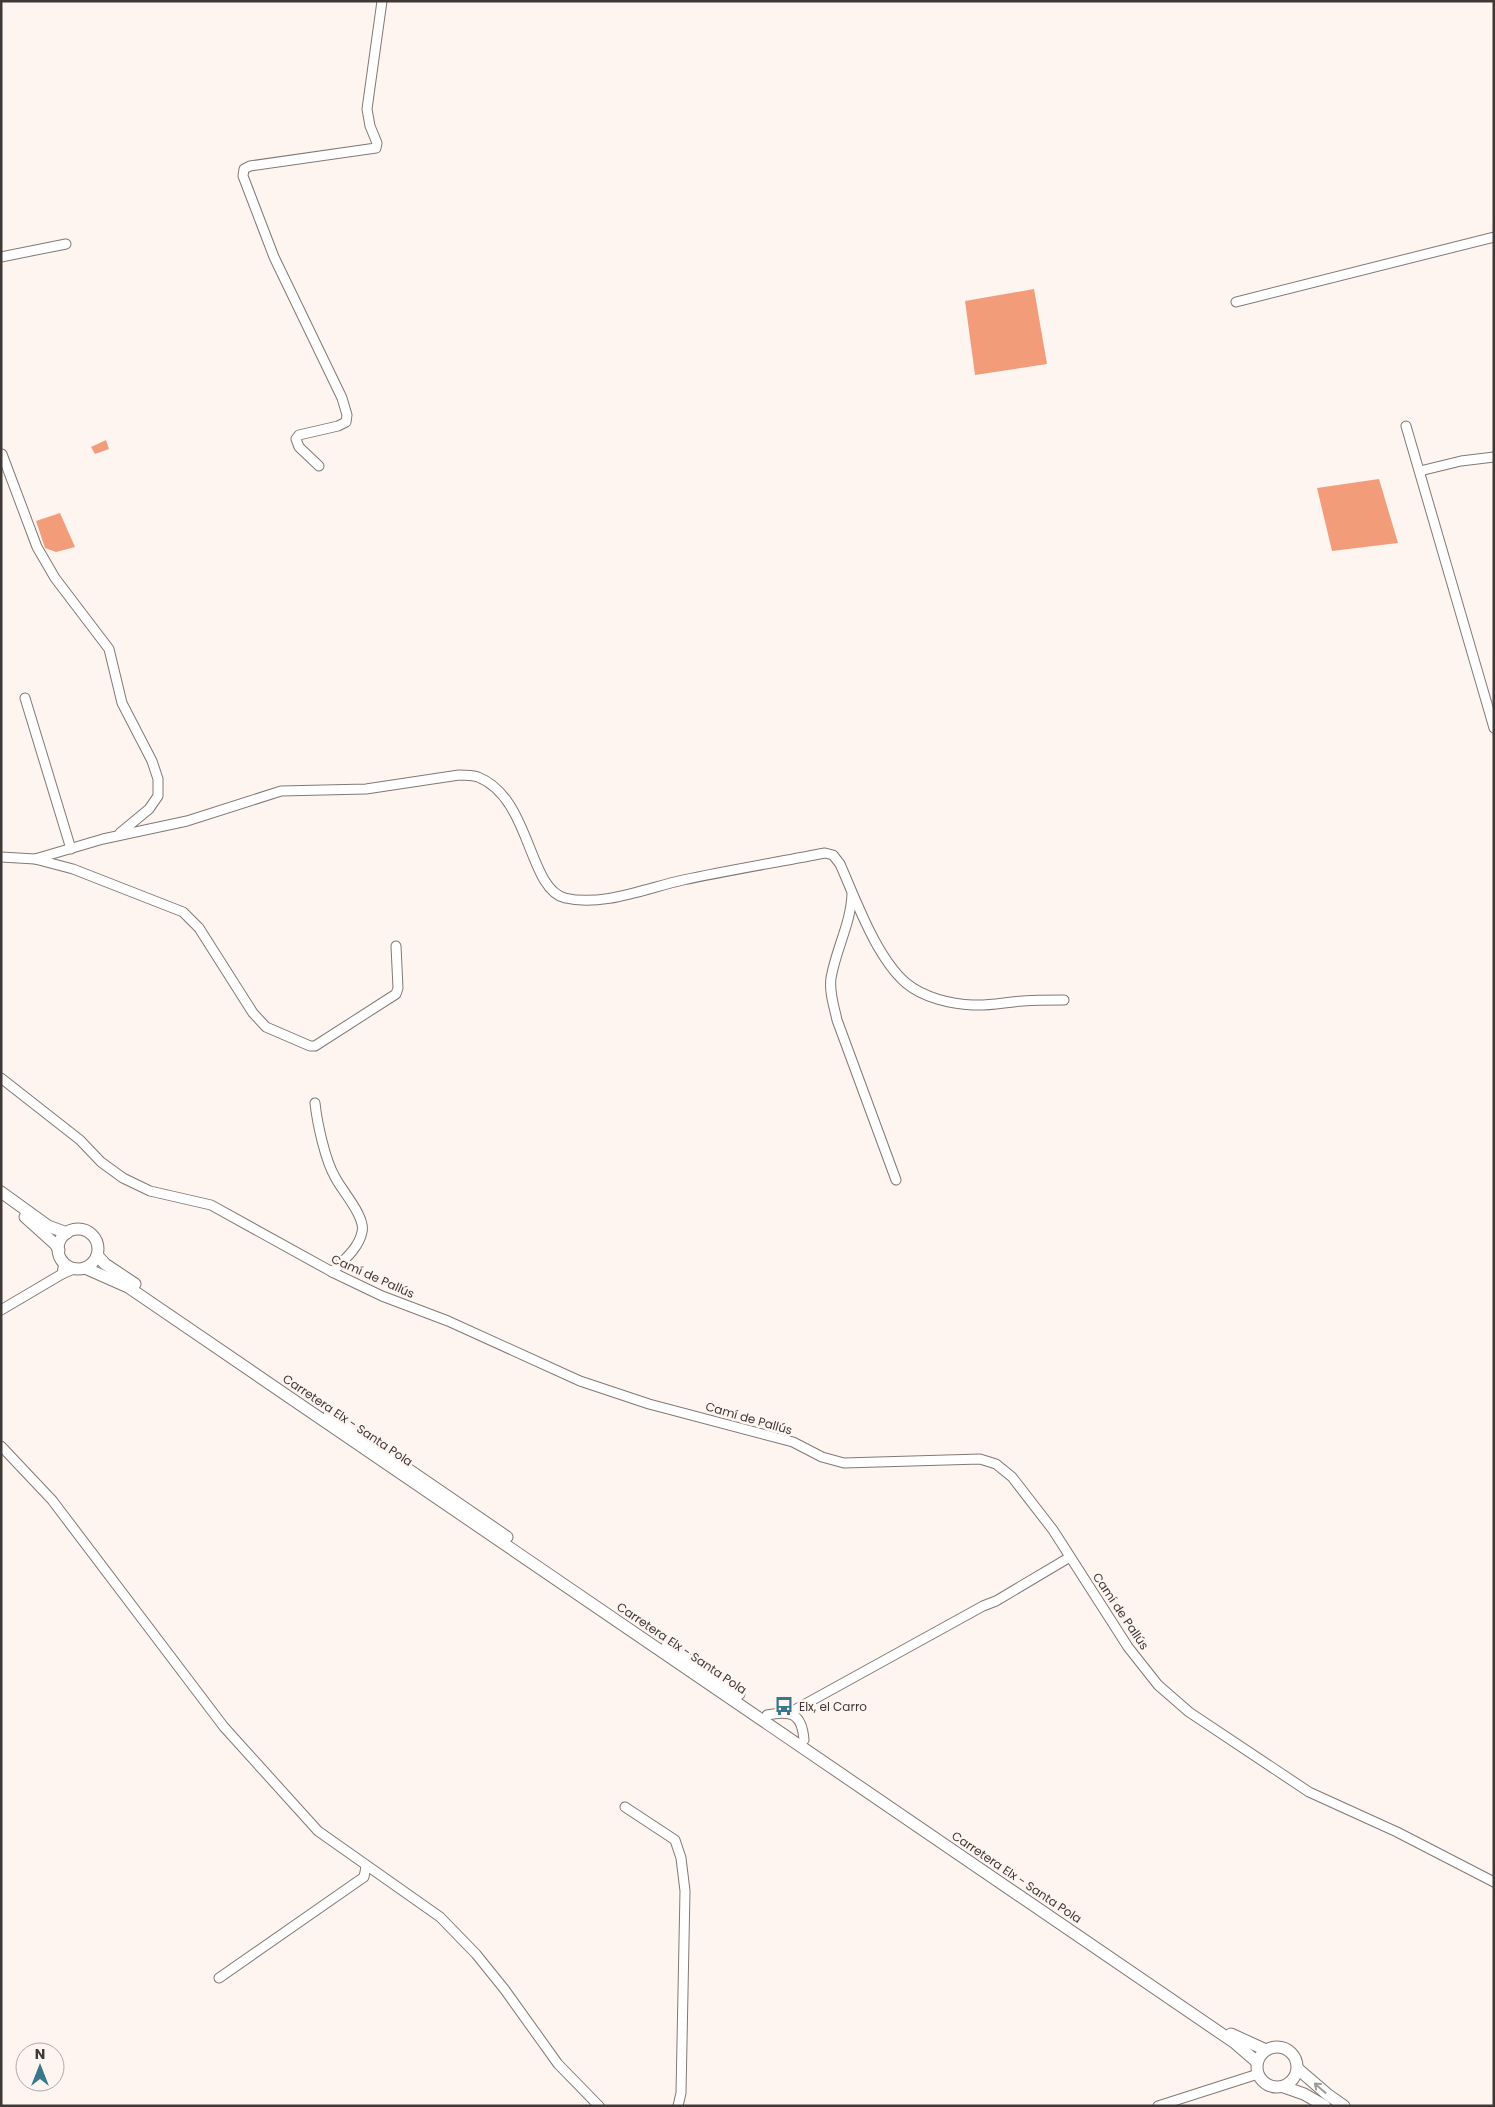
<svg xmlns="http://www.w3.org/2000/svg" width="1495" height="2107" font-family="Poppins,sans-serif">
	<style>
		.water { fill: #f29c79 }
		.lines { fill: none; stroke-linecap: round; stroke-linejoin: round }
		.street-casing { stroke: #827874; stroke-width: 11 }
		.secondary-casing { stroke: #827874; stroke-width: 13 }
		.street { stroke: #fff; stroke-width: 9 }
		.secondary { stroke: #fff; stroke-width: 11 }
		.oneway { stroke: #9e9c9b }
		.labels { text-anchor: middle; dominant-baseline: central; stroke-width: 5; stroke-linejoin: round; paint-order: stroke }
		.street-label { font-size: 12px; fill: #3e3937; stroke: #fef5f1 }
		.poi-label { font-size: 12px; fill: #3e3937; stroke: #fef5f1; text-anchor: start }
	</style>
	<rect width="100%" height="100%" fill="#fef5f1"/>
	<g class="water">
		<polygon points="1034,289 1047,364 975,375 965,301"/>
		<polygon points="106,440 109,449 95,454 91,447"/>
		<polygon points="1379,479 1398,543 1332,551 1317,488"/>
		<polygon points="60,513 75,547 56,552 45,548 36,521"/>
	</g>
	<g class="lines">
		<g class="street-casing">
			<g id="street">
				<polyline points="1,257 66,244"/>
				<polyline points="1236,302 1494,237"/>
				<polyline points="1406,426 1494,728"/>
				<polyline points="2,454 37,547 55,578 109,649 122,703 152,761 158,779 158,796 149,809 120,833"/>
				<polyline points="319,466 299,447 296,439 299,435 338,426 346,422 347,415 342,398 274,257 243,176 244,169 250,166 376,148 377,143 370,126 367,109 382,1"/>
				<polyline points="1420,471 1461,461 1494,457"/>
				<polyline points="25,698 71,849"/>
				<path d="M1,857l34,2 68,-20 84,-18 94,-30 85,-2 93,-14c6,0 13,0 19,2 53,21 50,112 87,121 37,9 82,-10 118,-18 47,-10 95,-18 142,-27l8,2 7,9c16,36 36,93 66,119 18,15 45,21 67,22 17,1 33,-3 50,-4 13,-1 28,-1 41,-1"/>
				<polyline points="35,859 73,869 183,912 199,928 253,1013 266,1027 310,1046 315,1046 396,994 398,988 396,946"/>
				<path d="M852,894c-1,29 -16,55 -21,84 -2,14 3,28 6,42l59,160"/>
				<polyline points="1,1078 80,1140 101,1162 123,1178 150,1191 211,1205 334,1273 382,1296 448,1321 580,1381 649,1404 793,1442 822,1457 844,1463 980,1459 996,1464 1012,1477 1053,1530 1128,1647 1158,1685 1189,1712 1309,1792 1397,1832 1494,1882"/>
				<path d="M315,1103c2,19 10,57 20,74 7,14 31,40 27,55 -3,16 -19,29 -30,40"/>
				<polyline points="62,1274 64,1262"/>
				<polyline points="1,1310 62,1274 76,1268"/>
				<polyline points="1,1446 52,1500 224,1727 318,1831 440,1917 476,1954 505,1990 558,2064 599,2106"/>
				<polyline points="789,1713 983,1606 996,1601 1070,1557"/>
				<path d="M767,1715c25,-5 35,-1 37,25"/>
				<polyline points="625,1807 675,1840 681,1858 685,1891 681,2093 678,2106"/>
				<polyline points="219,1978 364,1877 366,1867"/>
				<polyline points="1158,2106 1258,2074"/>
			</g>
		</g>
		<g class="secondary-casing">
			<g id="secondary">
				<polyline points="1,1192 48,1226 67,1233"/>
				<polyline points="25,1217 55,1244 59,1250"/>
				<circle cx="78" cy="1249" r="20"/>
				<polyline points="97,1255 105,1264 135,1284"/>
				<polyline points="85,1268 128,1287 1235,2043 1257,2062"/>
				<polyline points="329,1415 507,1537"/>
				<polyline points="667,1646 739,1694"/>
				<polyline points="1231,2034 1266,2050"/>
				<circle cx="1277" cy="2067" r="20"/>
				<polyline points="1298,2069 1327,2094 1344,2106"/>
				<polyline points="1284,2087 1304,2094 1325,2106"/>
			</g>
		</g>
		<use href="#street" class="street"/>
		<use href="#secondary" class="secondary"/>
	</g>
	<defs><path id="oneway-shaft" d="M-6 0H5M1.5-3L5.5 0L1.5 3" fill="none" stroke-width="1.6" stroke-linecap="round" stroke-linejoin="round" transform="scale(1.25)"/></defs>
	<use class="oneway" href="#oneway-shaft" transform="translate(1320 2088) rotate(-139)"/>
	<defs>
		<g id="bus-bare" transform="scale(1.5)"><path d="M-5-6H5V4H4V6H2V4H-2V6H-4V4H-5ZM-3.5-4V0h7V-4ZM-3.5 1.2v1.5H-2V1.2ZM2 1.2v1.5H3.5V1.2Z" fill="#38778c" stroke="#fef5f1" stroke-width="2.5" paint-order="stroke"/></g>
	</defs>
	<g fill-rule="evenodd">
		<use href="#bus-bare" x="784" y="1706"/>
	</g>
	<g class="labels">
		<g class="street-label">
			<text transform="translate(373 1276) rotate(24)">Camí de Pallús</text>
			<text transform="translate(749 1418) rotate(16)">Camí de Pallús</text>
			<text transform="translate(348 1420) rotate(34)">Carretera Elx - Santa Pola</text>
			<text transform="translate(1121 1611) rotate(56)">Camí de Pallús</text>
			<text transform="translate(682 1648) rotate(34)">Carretera Elx - Santa Pola</text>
			<text transform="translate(1017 1877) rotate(34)">Carretera Elx - Santa Pola</text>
		</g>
		<g class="poi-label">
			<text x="799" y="1706">Elx, el Carro</text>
		</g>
	</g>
	<rect width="1495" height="2107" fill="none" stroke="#3e3937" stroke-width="5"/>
	<g transform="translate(40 2067)"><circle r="24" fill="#fef5f1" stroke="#b1aaa7"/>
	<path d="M0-4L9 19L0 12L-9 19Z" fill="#38778c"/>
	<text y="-8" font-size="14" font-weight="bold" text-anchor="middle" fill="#3e3937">N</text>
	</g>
</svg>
